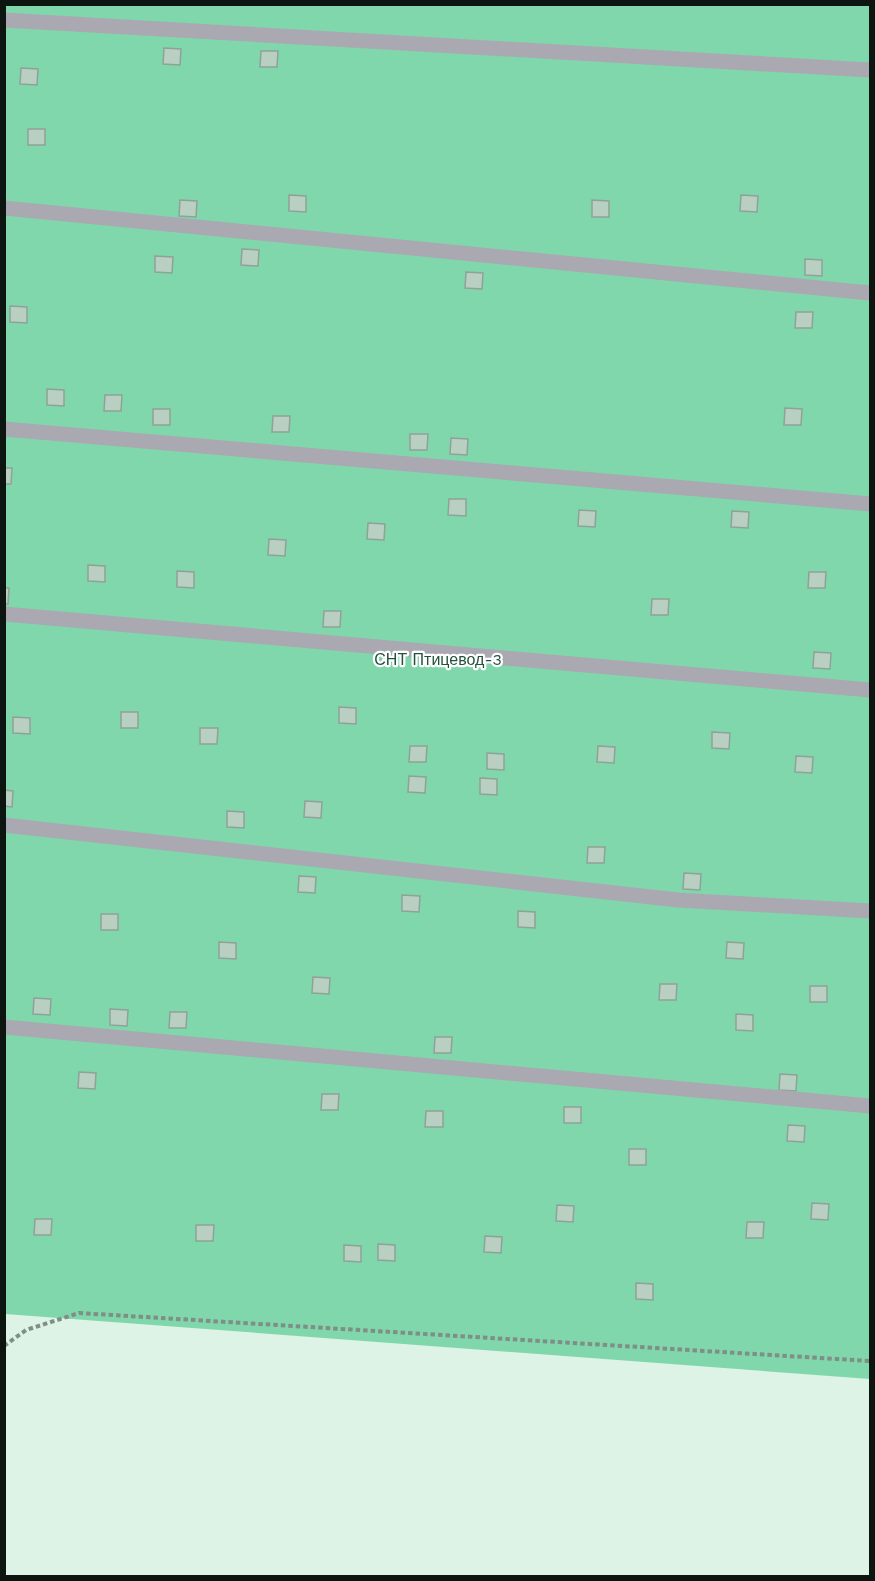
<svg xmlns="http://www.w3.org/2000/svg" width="875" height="1581" font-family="'Work Sans',sans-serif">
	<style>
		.green { fill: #80d7ac }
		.building { fill: #b9cfc2; stroke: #8ea397; stroke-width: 1.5 }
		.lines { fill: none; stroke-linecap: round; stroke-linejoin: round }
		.path { stroke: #7f8f86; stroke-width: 4; stroke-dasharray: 4.5 3; stroke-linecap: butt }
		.lane { stroke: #aaa9b2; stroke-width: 15 }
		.labels { text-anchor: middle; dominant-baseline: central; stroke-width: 4.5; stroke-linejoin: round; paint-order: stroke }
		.park-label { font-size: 16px; fill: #25523d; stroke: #fff }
	</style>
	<rect width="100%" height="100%" fill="#dcf3e6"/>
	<polygon class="green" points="4,5 870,5 870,1379 5,1314"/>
	<g class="building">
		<polygon points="164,48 181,49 180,65 163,64"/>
		<polygon points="261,51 278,51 277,67 260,67"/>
		<polygon points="21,68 38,69 37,85 20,84"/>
		<rect x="28" y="129" width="17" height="16"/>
		<polygon points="289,195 306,196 306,212 289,211"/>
		<polygon points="741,195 758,196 757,212 740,211"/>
		<polygon points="180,200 197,201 196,217 179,216"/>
		<polygon points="592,200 609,201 609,217 592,217"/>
		<polygon points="242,249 259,250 258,266 241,265"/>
		<polygon points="155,256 173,257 172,273 155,272"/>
		<polygon points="805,259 822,260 822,276 805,275"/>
		<polygon points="466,272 483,273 482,289 465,288"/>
		<polygon points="10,306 27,307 27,323 10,322"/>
		<polygon points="796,312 813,312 812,328 795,328"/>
		<polygon points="47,389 64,390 64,406 47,405"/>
		<polygon points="105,395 122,395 121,411 104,411"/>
		<polygon points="785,408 802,409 801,425 784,425"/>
		<rect x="153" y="409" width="17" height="16"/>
		<polygon points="273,416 290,416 289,432 272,432"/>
		<polygon points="410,434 428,434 427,450 410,450"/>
		<polygon points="451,438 468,439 467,455 450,454"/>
		<polygon points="4,468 12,468 11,484 4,484"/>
		<polygon points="449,499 466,499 466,516 448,515"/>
		<polygon points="579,510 596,511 595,527 578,526"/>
		<polygon points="732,511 749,512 748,528 731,527"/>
		<polygon points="368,523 385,524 384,540 367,539"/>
		<polygon points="269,539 286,540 285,556 268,555"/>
		<polygon points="88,565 105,566 105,582 88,581"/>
		<polygon points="177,571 194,572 194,588 177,587"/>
		<polygon points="809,572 826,572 825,588 808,588"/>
		<polygon points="4,588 9,588 8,604 4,604"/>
		<polygon points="652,599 669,599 668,615 651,615"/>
		<polygon points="324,611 341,611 340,627 323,627"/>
		<polygon points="814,652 831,653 830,669 813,668"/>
		<polygon points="339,707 356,708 356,724 339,723"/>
		<rect x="121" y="712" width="17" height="16"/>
		<polygon points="13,717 30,718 30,734 13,733"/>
		<polygon points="200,728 218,728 217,744 200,744"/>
		<polygon points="712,732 730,733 729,749 712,748"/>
		<polygon points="410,746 427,746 426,762 409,762"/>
		<polygon points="598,746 615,747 614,763 597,762"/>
		<polygon points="487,753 504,754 504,770 487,769"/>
		<polygon points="796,756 813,757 812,773 795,772"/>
		<polygon points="409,776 426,777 425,793 408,792"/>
		<polygon points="480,778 497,779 497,795 480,794"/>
		<polygon points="4,790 13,791 12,807 4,806"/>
		<polygon points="305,801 322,802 321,818 304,817"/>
		<polygon points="227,811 244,812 244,828 227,827"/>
		<polygon points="588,847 605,847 604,863 587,863"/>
		<polygon points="684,873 701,874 700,890 683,889"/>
		<polygon points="299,876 316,877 315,893 298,892"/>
		<polygon points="402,895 420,896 419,912 402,911"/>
		<polygon points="518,911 535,912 535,928 518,927"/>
		<rect x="101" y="914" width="17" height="16"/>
		<polygon points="219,942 236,943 236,959 219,958"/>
		<polygon points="727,942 744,943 743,959 726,958"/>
		<polygon points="313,977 330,978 329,994 312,993"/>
		<polygon points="660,984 677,984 676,1000 659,1000"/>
		<rect x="810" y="986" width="17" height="16"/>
		<polygon points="34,998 51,999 50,1015 33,1014"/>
		<polygon points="110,1009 128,1010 127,1026 110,1025"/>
		<polygon points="170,1012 187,1012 186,1028 169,1028"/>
		<polygon points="736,1014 753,1015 753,1031 736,1030"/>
		<polygon points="435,1037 452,1037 451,1053 434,1053"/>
		<polygon points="79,1072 96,1073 95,1089 78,1088"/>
		<polygon points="780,1074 797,1075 796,1091 779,1090"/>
		<polygon points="322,1094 339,1094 338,1110 321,1110"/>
		<rect x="564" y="1107" width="17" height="16"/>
		<polygon points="426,1111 443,1111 443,1127 425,1127"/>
		<polygon points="788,1125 805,1126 804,1142 787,1141"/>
		<rect x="629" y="1149" width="17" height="16"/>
		<polygon points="812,1203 829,1204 828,1220 811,1219"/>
		<polygon points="557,1205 574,1206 573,1222 556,1221"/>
		<polygon points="35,1219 52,1219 51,1235 34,1235"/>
		<polygon points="747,1222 764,1222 763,1238 746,1238"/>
		<polygon points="196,1225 214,1225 213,1241 196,1241"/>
		<polygon points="485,1236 502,1237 501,1253 484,1252"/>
		<polygon points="378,1244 395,1245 395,1261 378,1260"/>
		<polygon points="344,1245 361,1246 361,1262 344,1261"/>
		<polygon points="636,1283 653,1284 653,1300 636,1299"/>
	</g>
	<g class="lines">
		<polyline class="path" points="4,1346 26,1330 79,1313 870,1361"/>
		<g class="lane">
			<polyline points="4,20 870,70"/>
			<polyline points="4,208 870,293"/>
			<polyline points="4,429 870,504"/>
			<polyline points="4,614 870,690"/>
			<polyline points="4,825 678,900 870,911"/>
			<polyline points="4,1027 870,1106"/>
		</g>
	</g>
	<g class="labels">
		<g class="park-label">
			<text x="438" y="659">СНТ Птицевод-3</text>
		</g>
	</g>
	<rect width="875" height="1581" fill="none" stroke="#0d1510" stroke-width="12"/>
</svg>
